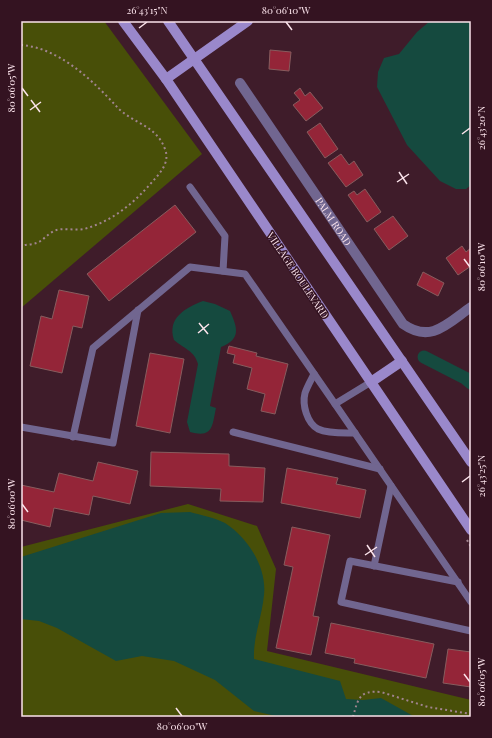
<svg xmlns="http://www.w3.org/2000/svg" width="492" height="738" font-family="'Playfair Display',serif">
	<style>
		.green { fill: #484f08 }
		.water { fill: #154a3f }
		.lines { fill: none; stroke-linecap: round; stroke-linejoin: round }
		.canal { stroke: #154a3f; stroke-width: 13 }
		.building { fill: #942538; stroke: #875c5e }
		.path { stroke: #a1848f; stroke-width: 2; stroke-dasharray: 2 3; stroke-linecap: butt }
		.lane { stroke: #716690; stroke-width: 7 }
		.street { stroke: #716690; stroke-width: 10 }
		.secondary { stroke: #9a88cb; stroke-width: 10 }
		.ticks { fill: none; stroke: #fbe3eb; stroke-width: 1.5 }
		.labels { text-anchor: middle; dominant-baseline: central; stroke-width: 3; stroke-linejoin: round; paint-order: stroke }
		.street-label { font-size: 10px; fill: #fbe3eb; stroke: #341321 }
		.neatline { fill: none; stroke: #fbe3eb; stroke-width: 1.5 }
		.ticks-label { font-size: 10px; text-anchor: middle; fill: #fbe3eb }
	</style>
	<rect width="100%" height="100%" fill="#3f1c2a"/>
	<g class="green">
		<polygon points="21,21 104,21 202,154 21,308"/>
		<polygon points="188,504 257,526 276,569 267,651 471,700 471,717 21,717 21,547"/>
	</g>
	<g class="water">
		<polygon points="430,21 471,21 471,185 466,189 456,189 440,181 407,145 377,87 378,72 384,58 399,54 417,32"/>
		<path d="M203,301l12,3 15,7c7,16 12,28 -9,36l-11,59 6,2c-4,19 -3,30 -26,24l-3,-10 11,-58c-4,-14 -14,-15 -24,-24 -7,-22 11,-32 29,-39z"/>
		<path d="M190,512c11,3 25,6 35,11 23,15 42,44 39,72 -2,22 -11,42 -10,64l86,22 6,18 17,1 18,-2 34,19h-135l-26,-6 -39,-31 -41,-19 -32,-5 -26,5 -59,-33 -18,-7 -18,-2v-62l140,-44z"/>
	</g>
	<g class="lines">
		<polyline class="canal" points="424,357 465,378 471,383"/>
	</g>
	<g class="building">
		<polygon points="270,50 291,52 289,71 269,69"/>
		<polygon points="300,88 305,96 310,92 323,108 306,121 293,105 300,100 294,93"/>
		<polygon points="320,123 338,149 325,158 307,132"/>
		<polygon points="341,154 349,165 354,161 363,175 346,187 328,163"/>
		<polygon points="365,189 381,212 367,222 348,195 354,191 357,195"/>
		<polygon points="175,205 196,232 109,301 87,274"/>
		<polygon points="393,216 408,236 389,250 374,229"/>
		<polygon points="462,246 466,252 471,248 471,266 458,275 446,258"/>
		<polygon points="423,272 444,283 438,296 417,285"/>
		<polygon points="59,290 89,296 82,328 73,326 62,373 30,366 41,316 52,319"/>
		<polygon points="229,346 257,353 256,356 288,364 275,414 261,411 265,394 247,389 252,368 233,363 235,355 227,353"/>
		<polygon points="150,353 184,359 170,433 136,426"/>
		<polygon points="151,452 229,454 229,466 265,468 263,502 220,501 221,489 150,486"/>
		<polygon points="98,462 138,471 130,504 93,496 89,515 54,508 50,527 21,520 21,485 54,492 59,473 93,481"/>
		<polygon points="287,468 338,478 336,484 366,490 360,518 281,503"/>
		<polygon points="292,527 330,535 313,616 319,617 311,655 276,648 293,567 284,565"/>
		<polygon points="331,623 434,644 426,678 354,663 355,659 325,653"/>
		<polygon points="448,649 471,652 471,687 443,683"/>
	</g>
	<g class="lines">
		<g class="path">
			<path d="M21,45c39,3 72,36 97,63 16,16 38,17 47,41 5,13 -4,23 -12,32 -19,22 -40,40 -69,48 -10,2 -22,-2 -30,2 -6,3 -10,8 -15,11 -6,3 -12,2 -18,4"/>
			<polyline points="467,540 471,547"/>
			<path d="M353,717c5,-18 6,-27 28,-25l47,15 43,7"/>
		</g>
		<g class="lane">
			<polyline points="190,187 225,236 223,271"/>
			<path d="M314,374c-3,6 -7,13 -9,19 -3,12 2,30 13,36 11,5 26,4 37,4"/>
			<polyline points="371,382 335,404 471,602"/>
			<polyline points="21,427 113,443 138,310"/>
			<polyline points="233,432 380,469"/>
			<polyline points="73,437 93,348 190,267 245,274 335,404"/>
			<polyline points="374,566 391,486"/>
			<polyline points="458,582 350,561 341,602 471,631"/>
		</g>
		<path class="street" id="s1" d="M240,83l163,241c28,20 45,-1 68,-17"/>
		<g class="secondary">
			<polyline points="123,21 166,79 471,530"/>
			<polyline points="168,21 471,462"/>
			<polyline points="166,79 248,21"/>
			<polyline points="371,382 402,361"/>
		</g>
	</g>
	<path class="ticks" d="M286,22l6,8M139,28l8,-6M22,88l6,8M31,100l9,12M30,110l11,-8M462,134l8,-6M399,172l8,12M397,182l12,-8M464,259l6,8M199,323l9,11M198,333l11,-9M462,482l8,-6M22,504l6,8M367,545l8,12M365,555l12,-8M464,674l6,8M176,708l6,8"/>
	<g class="labels">
		<g class="street-label">
			<text stroke="none"><textPath href="#s1" startOffset="167">PALM ROAD</textPath></text>
			<text transform="translate(298 275) rotate(56)">VILLAGE BOULEVARD</text>
		</g>
	</g>
	<rect width="492" height="738" fill="none" stroke="#341321" stroke-width="44"/>
	<rect x="22" y="22" width="448" height="694" class="neatline"/>
	<g class="ticks-label">
		<text x="147" y="14">26°43'15"N</text>
		<text x="286" y="14">80°06'10"W</text>
		<text transform="translate(11 88) rotate(-90)" y="4">80°06'05"W</text>
		<text transform="translate(481 128) rotate(-90)" y="4">26°43'20"N</text>
		<text transform="translate(481 267) rotate(-90)" y="4">80°06'10"W</text>
		<text transform="translate(481 476) rotate(-90)" y="4">26°43'25"N</text>
		<text transform="translate(11 504) rotate(-90)" y="4">80°06'00"W</text>
		<text transform="translate(481 682) rotate(-90)" y="4">80°06'05"W</text>
		<text x="182" y="730">80°06'00"W</text>
	</g>
</svg>
